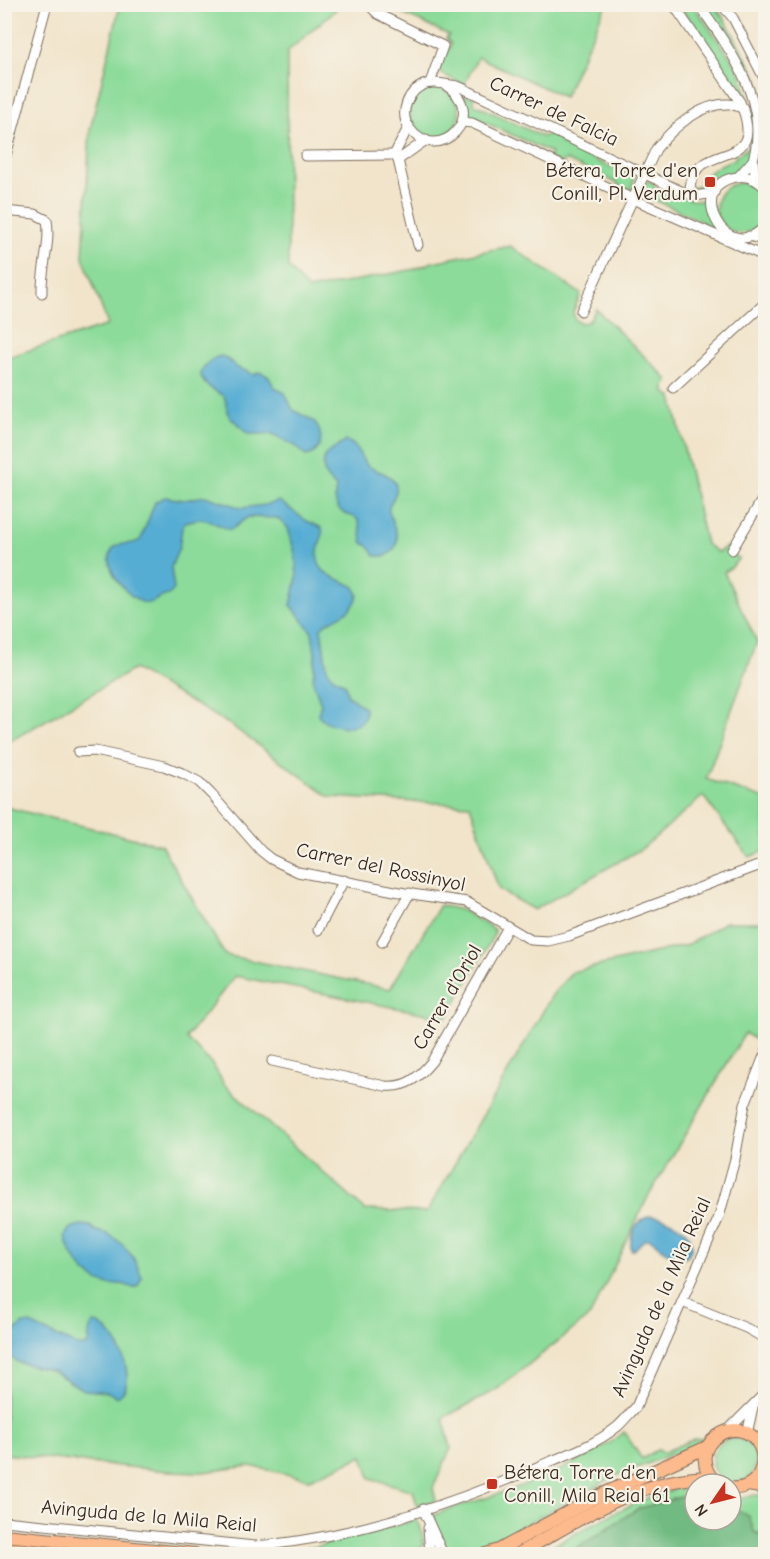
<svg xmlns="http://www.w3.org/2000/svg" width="770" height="1559" font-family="'Comic Neue',sans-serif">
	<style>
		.green { fill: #8cdb9a; stroke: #64825c; stroke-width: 1.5 }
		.forest { fill: #71bb82; stroke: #567250; stroke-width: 1.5 }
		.water { fill: #56add3; stroke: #486c78; stroke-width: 1.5 }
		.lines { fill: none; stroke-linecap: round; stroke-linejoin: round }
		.minor-casing { stroke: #7b6b5a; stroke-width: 11 }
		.major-casing { stroke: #7b6b5a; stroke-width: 14 }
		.minor { stroke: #fff; stroke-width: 9 }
		.major { stroke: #fcba8d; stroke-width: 12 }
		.poi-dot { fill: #c8321e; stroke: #f7f3e8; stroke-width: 2 }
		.labels { text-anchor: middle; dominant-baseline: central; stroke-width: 4.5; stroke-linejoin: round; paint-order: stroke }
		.street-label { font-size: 20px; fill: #3b2a1e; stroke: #f7f3e8 }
		.poi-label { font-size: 20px; fill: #3b2a1e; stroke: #f7f3e8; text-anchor: end }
	</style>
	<rect width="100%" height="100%" fill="#f7f3e8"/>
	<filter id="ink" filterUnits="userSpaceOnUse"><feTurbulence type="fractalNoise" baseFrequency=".0167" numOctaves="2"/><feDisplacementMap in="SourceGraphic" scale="12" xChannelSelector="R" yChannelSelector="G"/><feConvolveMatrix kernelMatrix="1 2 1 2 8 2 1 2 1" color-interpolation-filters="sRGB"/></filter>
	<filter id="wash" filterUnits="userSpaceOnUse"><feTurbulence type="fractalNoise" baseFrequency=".008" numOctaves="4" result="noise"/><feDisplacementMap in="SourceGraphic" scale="24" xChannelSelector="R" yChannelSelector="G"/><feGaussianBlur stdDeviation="1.35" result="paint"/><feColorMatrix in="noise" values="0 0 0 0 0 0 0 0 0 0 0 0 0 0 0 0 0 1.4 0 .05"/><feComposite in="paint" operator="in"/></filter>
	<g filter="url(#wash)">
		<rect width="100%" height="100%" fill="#f1e4ca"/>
		<g class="green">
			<polygon points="120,5 341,5 287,52 288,267 308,290 415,269 433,262 510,246 581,294 573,312 575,320 581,323 588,322 596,309 668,380 665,386 665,392 672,397 706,544 718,552 728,546 729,553 739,558 732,567 724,572 757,642 706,779 765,799 765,851 749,857 703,796 643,848 534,910 499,890 470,805 330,797 229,724 134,669 5,744 5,358 108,325 83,257 90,130"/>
			<polygon points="384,5 606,5 564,97 478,57 464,85 438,72 451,44 446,38 449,35"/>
			<path d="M679,5h14l45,63 4,9 14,55 -5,23 -7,10 -31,22 -8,5h-11v-5h4c8,-15 20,-23 36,-27l2,-5c33,-12 5,-51 -7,-70l3,-6z"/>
			<path d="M702,5h11l11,13 35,63 6,34v68c-13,-22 2,-33 -1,-54 -3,-15 -6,-32 -11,-46 -9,-26 -34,-56 -51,-78z"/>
			<circle cx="434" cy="113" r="25"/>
			<polygon points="464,94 474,98 474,104 543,137 549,133 559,138 561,144 623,173 629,170 636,174 630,192 627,193 620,191 619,184 566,160 561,164 549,158 551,153 476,118 470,122 468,119"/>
			<polygon points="649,181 654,183 655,189 669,196 675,197 678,194 692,200 706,201 708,217 715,230 704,228 703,222 651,198 645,201 642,199 639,194 644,183"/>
			<circle cx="741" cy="208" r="25"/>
			<polygon points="5,807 161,845 225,955 390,989 440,905 461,910 494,929 495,933 447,1018 235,976 186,1038 213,1065 224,1084 365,1210 427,1212 553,994 572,972 687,945 725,922 765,922 765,1046 745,1033 648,1197 590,1316 496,1390 443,1418 451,1448 433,1488 436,1501 417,1505 413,1491 370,1478 363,1456 309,1479 250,1466 203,1472 167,1471 5,1454"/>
			<path d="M624,1432l18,27 17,-10 3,4 32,-14 10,-1 -8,7 -81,31 -135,73 -14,5h-15l-4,-2 -15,-34 1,-2c19,-10 42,-14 62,-21 37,-12 101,-38 129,-63z"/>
			<circle cx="734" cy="1461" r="22"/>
			<path d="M695,1485v35h36v-21c13,1 20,-6 34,-4v59h-228l77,-41 40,-18z"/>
			<polygon points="416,1520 420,1525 424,1544 416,1554 268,1554 315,1547"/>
		</g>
		<polygon class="forest" points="684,1496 695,1501 695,1520 731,1520 731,1507 749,1516 754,1532 765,1537 765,1554 568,1554 637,1509"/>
		<g class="water">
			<path d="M221,356c8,2 11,8 17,12 6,3 10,2 15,7l7,-3 8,4 7,12 10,5 8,17 22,12c9,13 8,31 -9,34l-9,-9 -24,-13h-25c-5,-3 -6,-8 -11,-11 -13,-9 -8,-13 -13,-27 -6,-4 -16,-8 -20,-14 -10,-12 8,-24 17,-26z"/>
			<path d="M346,441c13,4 12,14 20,23 7,8 21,7 28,17 8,13 -7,21 -5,30 4,18 18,32 -3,45h-11l-5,-9 -7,-4c-3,-7 -1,-18 -6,-24 -3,-3 -6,-3 -9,-4 -14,-5 -14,-16 -12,-28 -12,-11 -15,-15 -11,-32z"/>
			<path d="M205,496l37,12 23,-3 14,-4 28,20 15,7c2,8 -2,14 -4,23 -4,25 22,27 37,36l3,8c-5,21 -25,21 -37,33l6,41 5,7 13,8 3,12 17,12c4,27 -39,21 -47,6l3,-10 -8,-22 2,-28 -3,-22 -21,-27 6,-28 -2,-23 -7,-26 -11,-10 -29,-1 -16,12h-4l-21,-9 -8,-1 -14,3 -3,6 -3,20 -8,19 3,22c-4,7 -8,6 -15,9 -4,2 -8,6 -13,5 -17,-2 -45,-36 -34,-53 7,-11 20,-2 29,-11l14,-37 10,-5 19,3z"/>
			<path d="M650,1216c19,1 54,18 37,40 -15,7 -25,-11 -38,-17l-5,1 -10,10h-3c-2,-15 5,-30 19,-34z"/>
			<path d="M81,1225l10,1 3,4 14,4 13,9 12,14 9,20 -4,9 -4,2c-5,-1 -9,-4 -14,-4 -5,0 -9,2 -14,0 -20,-5 -37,-29 -41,-48l5,-8z"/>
			<path d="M94,1323c21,1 48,63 23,74l-9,-5 -25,-2 -30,-19 -36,-9 -6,-5 -2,-8 4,-16 10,-9h7l48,22h7l4,-4c-1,-7 -1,-14 5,-19z"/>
		</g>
	</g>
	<g filter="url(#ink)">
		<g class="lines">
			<g class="minor-casing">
				<g id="minor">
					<path d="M673,4l67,98c30,73 -45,36 -50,86l5,8"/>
					<path d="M698,4c32,45 72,98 55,156"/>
					<polyline points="721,4 733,18 766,82"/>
					<polyline points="370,6 378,14 443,46 430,83"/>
					<path d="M444,84c49,31 -7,82 -34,45 -12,-16 -2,-39 16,-45 10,-3 22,1 32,2l223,105 14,5 19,-3"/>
					<polyline points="462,122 472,123 633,199 766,257"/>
					<polyline points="409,126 394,155 398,160 426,140"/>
					<polyline points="305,156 394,155"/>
					<polyline points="398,160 418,245"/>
					<polyline points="4,163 47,4"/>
					<polyline points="739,176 753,160 756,180"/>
					<path d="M766,189c-8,-9 -18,-14 -29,-12 -54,7 -11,93 29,48"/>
					<path d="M4,211l31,3 12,6c4,24 -6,48 -5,73"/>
					<polyline points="749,236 763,240 766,243"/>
					<path d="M581,311l75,-162c16,-20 44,-46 73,-45 4,0 9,3 14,4"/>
					<polyline points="673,388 766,302"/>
					<polyline points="732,550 766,493"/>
					<polyline points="78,752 95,751 164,766 182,773 199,782 212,795 261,851 271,859 298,872 405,893 467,902 531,940 548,941 569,936 766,863"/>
					<polyline points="318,930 344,880"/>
					<polyline points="382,942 410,893"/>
					<path d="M272,1061l113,25c22,2 34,-9 47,-25l76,-134"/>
					<polyline points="682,1302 746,1328 766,1339"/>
					<polyline points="727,1431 766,1392"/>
					<polyline points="747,1434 753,1407"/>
					<polyline points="423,1509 443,1554"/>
					<path d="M4,1521l251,25c97,-8 201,-43 289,-82 25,-10 52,-20 73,-37 7,-6 13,-14 19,-20l83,-190 16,-58 10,-55 21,-53"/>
					<polyline points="428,1528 430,1554"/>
				</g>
			</g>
			<g class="major-casing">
				<g id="major">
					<path d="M717,1484c-39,-38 25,-77 43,-37 4,9 3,19 -1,27 -6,11 -17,15 -28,14"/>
					<polyline points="748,1485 766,1488"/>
					<polyline points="4,1535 195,1554"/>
					<polyline points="4,1548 69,1554"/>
					<polyline points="486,1554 499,1550 592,1499 707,1447"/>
					<path d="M518,1554c60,-33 120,-76 192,-77"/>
				</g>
			</g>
			<use href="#minor" class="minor"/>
			<use href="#major" class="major"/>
		</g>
	</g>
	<g class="poi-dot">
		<rect x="704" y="176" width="12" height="12" rx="3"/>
		<rect x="486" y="1478" width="12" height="12" rx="3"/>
	</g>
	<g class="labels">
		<g class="street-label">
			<text transform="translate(554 111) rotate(25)">Carrer de Falcia</text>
			<text transform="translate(381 867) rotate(12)">Carrer del Rossinyol</text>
			<text transform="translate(447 997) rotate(-60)">Carrer d'Oriol</text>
			<text transform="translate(661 1297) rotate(-66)">Avinguda de la Mila Reial</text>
			<text transform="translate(149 1516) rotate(5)">Avinguda de la Mila Reial</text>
		</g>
		<g class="poi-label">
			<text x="698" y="170">Bétera, Torre d'en<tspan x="698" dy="23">Conill, Pl. Verdum</tspan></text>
			<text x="504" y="1472" text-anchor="start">Bétera, Torre d'en<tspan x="504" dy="23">Conill, Mila Reial 61</tspan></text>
		</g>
	</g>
	<rect width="770" height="1559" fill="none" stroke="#f7f3e8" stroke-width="24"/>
	<g transform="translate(713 1502) rotate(235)"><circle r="28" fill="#f7f3e8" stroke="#aca397" stroke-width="1.5"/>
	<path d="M0-4.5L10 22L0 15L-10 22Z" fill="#c8321e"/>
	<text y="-9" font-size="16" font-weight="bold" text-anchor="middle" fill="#3b2a1e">N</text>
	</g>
</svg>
